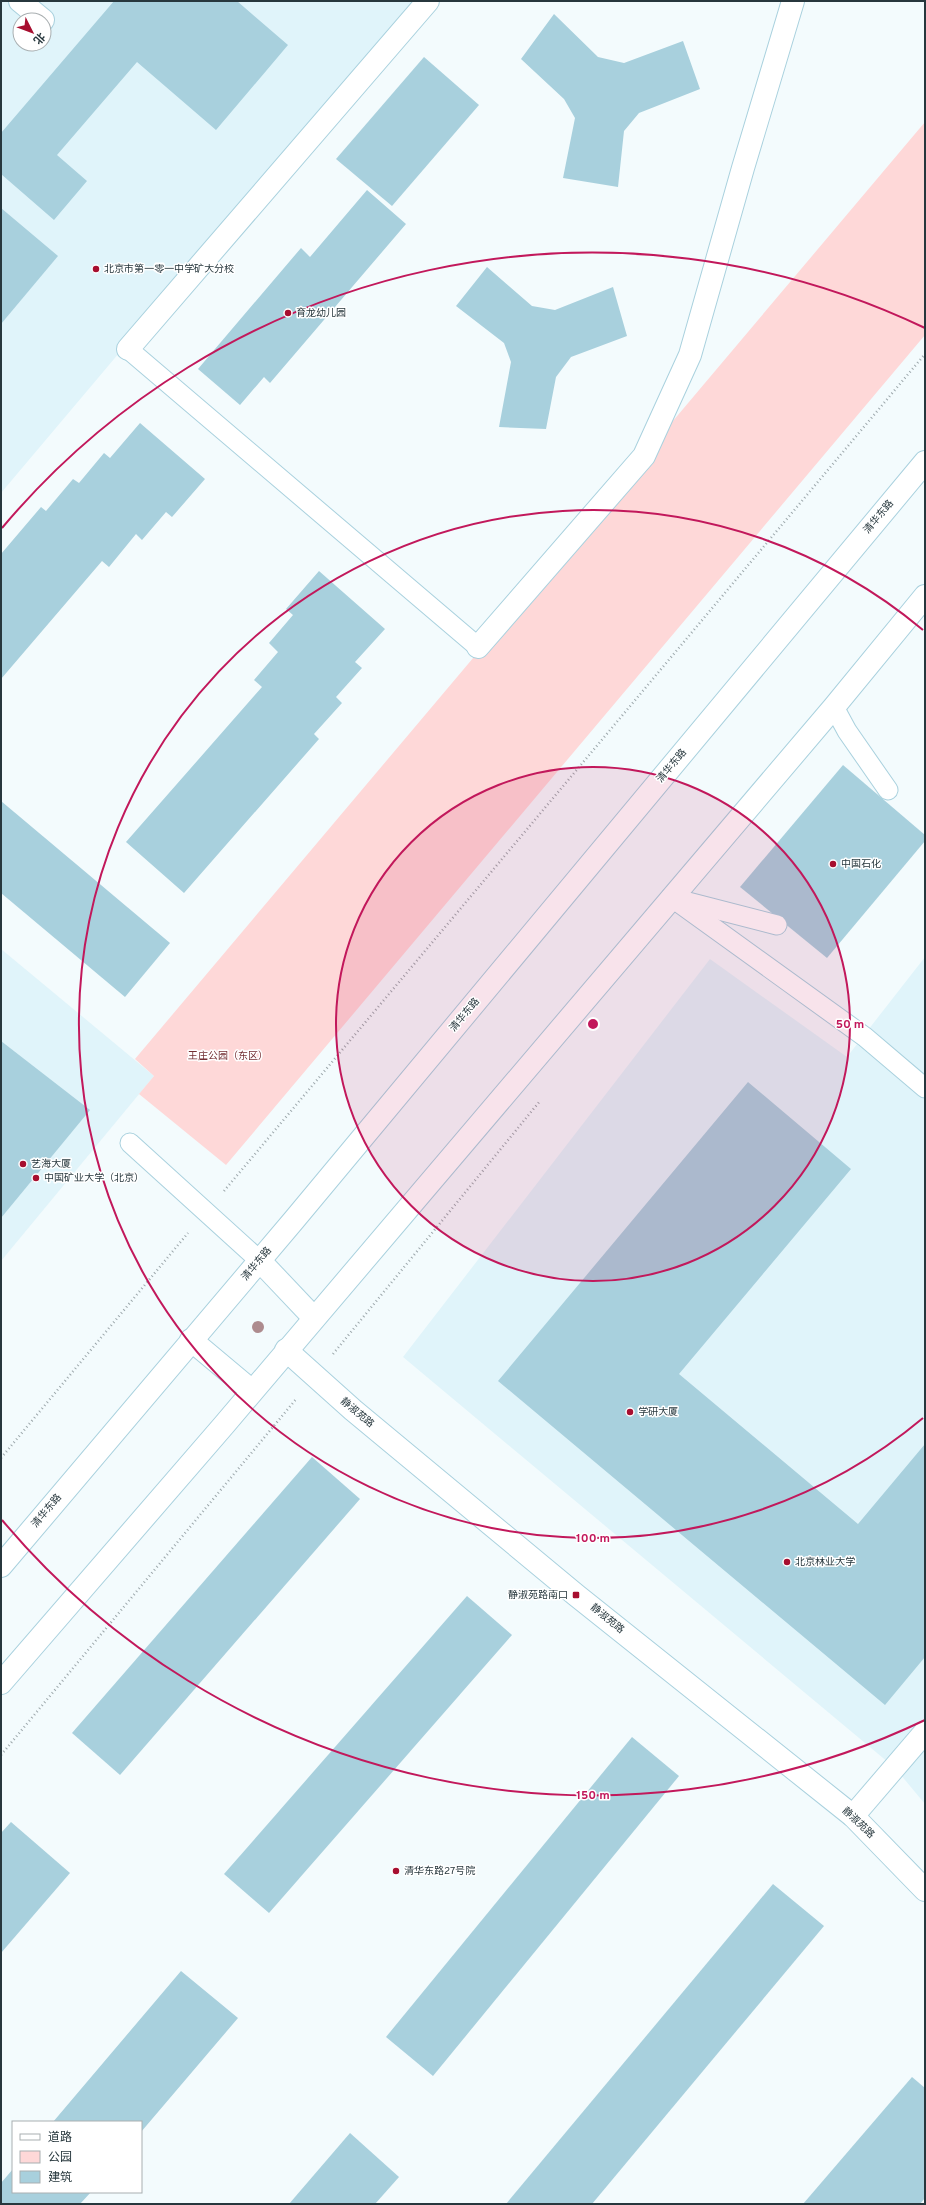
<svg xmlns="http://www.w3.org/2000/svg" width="926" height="2205" font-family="Overpass,'Noto Sans SC',sans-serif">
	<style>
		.built { fill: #e0f4fa; fill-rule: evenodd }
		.green { fill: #fed8d8 }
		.building { fill: #a8d0dd }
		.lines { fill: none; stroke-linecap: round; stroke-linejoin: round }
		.service-casing { stroke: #a9d1de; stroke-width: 21 }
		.minor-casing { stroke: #a9d1de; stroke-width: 24 }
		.tertiary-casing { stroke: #a9d1de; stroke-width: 24 }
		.secondary-casing { stroke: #a9d1de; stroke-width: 24 }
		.path { stroke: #9ca7ab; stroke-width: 2.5; stroke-dasharray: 1 3; stroke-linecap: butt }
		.service { stroke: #fff; stroke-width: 19 }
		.minor { stroke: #fff; stroke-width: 22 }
		.tertiary { stroke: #fff; stroke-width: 22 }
		.secondary { stroke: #fff; stroke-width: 22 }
		.tree { fill: #ad8b8e }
		.ring { fill: none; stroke: #c2185b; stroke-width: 2 }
		.poi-dot { fill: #a70e2f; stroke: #fff; stroke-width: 1.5 }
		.labels { text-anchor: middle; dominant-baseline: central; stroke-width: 3; stroke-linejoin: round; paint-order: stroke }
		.poi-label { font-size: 10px; fill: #27373d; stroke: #fff; text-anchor: start }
		.street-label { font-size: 10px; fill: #27373d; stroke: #fff }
		.park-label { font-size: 10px; fill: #732f33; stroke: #fff }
		.centre { fill: #c2185b; stroke: #fff; stroke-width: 2 }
		.ring-label { font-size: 12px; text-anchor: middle; font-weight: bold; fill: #c2185b; stroke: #fff; stroke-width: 3; stroke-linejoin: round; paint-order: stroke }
	</style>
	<rect width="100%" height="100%" fill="#f3fbfd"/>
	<g class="built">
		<path d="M1,1h415l-415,492zM20,20h24v24h-24z"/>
		<polygon points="1,949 154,1076 1,1261"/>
		<polygon points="925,957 925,1804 895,1768 403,1357 710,959 847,1057"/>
	</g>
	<polygon class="green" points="925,122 925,335 226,1165 139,1094 154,1076 135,1059"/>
	<g class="building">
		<polygon points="114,1 237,1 288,45 216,130 137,62 57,155 87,181 54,220 1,174 1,133"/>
		<polygon points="554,14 598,57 624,63 683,41 700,89 639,113 624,131 618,187 563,178 575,118 564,99 521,59"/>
		<polygon points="424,57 479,105 392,206 336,159"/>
		<polygon points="367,190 406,224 270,383 264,377 240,405 198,369 301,248 310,257"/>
		<polygon points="1,208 58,256 1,324"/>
		<polygon points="487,267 532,306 555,310 613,287 627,336 571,357 556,377 546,429 499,427 511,362 504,343 456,306"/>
		<polygon points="140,423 205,479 172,517 166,512 142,540 136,534 109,567 102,561 1,679 1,554 41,507 46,511 73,479 79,483 104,453 110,458"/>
		<polygon points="319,571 385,629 355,662 362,668 336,697 342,703 314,734 319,739 184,893 126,842 262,687 254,680 278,652 269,643 293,615 286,609"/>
		<polygon points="843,765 925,835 925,841 827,958 740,887"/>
		<polygon points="1,801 170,943 125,997 1,893"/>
		<polygon points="1,1041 90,1110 1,1218"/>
		<polygon points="748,1082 851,1169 679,1374 858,1524 925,1444 925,1657 885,1705 498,1381"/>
		<polygon points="312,1457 360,1499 120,1775 72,1733"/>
		<polygon points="467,1596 512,1635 269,1913 224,1874"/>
		<polygon points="632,1737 679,1776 433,2076 386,2037"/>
		<polygon points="11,1822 70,1873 1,1953 1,1833"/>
		<polygon points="773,1884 824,1926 592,2204 506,2204"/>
		<polygon points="181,1971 238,2018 141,2132 141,2122 53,2122"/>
		<polygon points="912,2077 925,2088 925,2198 920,2204 803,2204"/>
		<polygon points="350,2133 399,2177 375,2204 289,2204"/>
		<polygon points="13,2169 13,2192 91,2192 80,2204 1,2204 1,2183"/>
	</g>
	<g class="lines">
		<g class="service-casing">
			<g id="service">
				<polyline points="128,349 478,647"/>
				<polyline points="834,707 847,731 888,790"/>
				<polyline points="671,897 865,1037 925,1088"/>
				<polyline points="680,900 777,925"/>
				<polyline points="130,1143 260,1261"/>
			</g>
		</g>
		<g class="minor-casing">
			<g id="minor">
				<polyline points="20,1 43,20"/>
				<polyline points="128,349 428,1"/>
				<polyline points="478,647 644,456 690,355 743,168 793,1"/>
				<polyline points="853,1816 925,1732"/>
			</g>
		</g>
		<g class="tertiary-casing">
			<polyline id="tertiary" points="286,1350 353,1410 576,1595 853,1816 925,1890"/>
		</g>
		<g class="secondary-casing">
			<g id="secondary">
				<polyline points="260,1261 314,1318"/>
				<polyline points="191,1340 252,1391"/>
				<polyline points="1,1566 294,1220 925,462"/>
				<polyline points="1,1683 224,1425 834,707 925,596"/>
			</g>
		</g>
		<g class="path">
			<polyline points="224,1191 925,354"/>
			<polyline points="333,1354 540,1101"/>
			<polyline points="1,1458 188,1233"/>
			<polyline points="1,1755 297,1398"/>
		</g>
		<use href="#service" class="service"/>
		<use href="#minor" class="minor"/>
		<use href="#tertiary" class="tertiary"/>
		<use href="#secondary" class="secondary"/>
	</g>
	<circle class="tree" cx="258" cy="1327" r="6"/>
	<circle cx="593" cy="1024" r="257" fill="#c2185b" fill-opacity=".12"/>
	<g class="ring">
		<circle cx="593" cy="1024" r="257"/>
		<path d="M923 1418A514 514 0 1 1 923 630"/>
		<path d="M925 1720A771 771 0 0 1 2 1520M2 528A771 771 0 0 1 925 328"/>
	</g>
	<g class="poi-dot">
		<circle cx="96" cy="269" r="4"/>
		<circle cx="288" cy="313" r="4"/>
		<circle cx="833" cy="864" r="4"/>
		<circle cx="23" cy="1164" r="4"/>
		<circle cx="36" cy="1178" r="4"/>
		<circle cx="630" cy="1412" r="4"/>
		<circle cx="787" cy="1562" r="4"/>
		<rect x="572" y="1591" width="8" height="8" rx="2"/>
		<circle cx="396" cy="1871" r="4"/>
	</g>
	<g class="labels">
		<g class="poi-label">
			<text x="104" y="269">北京市第一零一中学矿大分校</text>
			<text x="296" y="313">育龙幼儿园</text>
			<text x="841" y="864">中国石化</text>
			<text x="31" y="1164">艺海大厦</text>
			<text x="44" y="1178">中国矿业大学（北京）</text>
			<text x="638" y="1412">学研大厦</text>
			<text x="795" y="1562">北京林业大学</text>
			<text x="568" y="1595" text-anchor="end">静淑苑路南口</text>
			<text x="404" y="1871">清华东路27号院</text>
		</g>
		<g class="street-label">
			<text transform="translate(879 517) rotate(-50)">清华东路</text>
			<text transform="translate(672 766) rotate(-50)">清华东路</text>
			<text transform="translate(465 1015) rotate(-50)">清华东路</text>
			<text transform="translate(257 1264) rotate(-50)">清华东路</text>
			<text transform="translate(357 1413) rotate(40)">静淑苑路</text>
			<text transform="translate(47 1511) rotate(-50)">清华东路</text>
			<text transform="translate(607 1619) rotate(39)">静淑苑路</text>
			<text transform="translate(858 1823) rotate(43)">静淑苑路</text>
		</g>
		<g class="park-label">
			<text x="228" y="1056">王庄公园（东区）</text>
		</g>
	</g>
	<circle cx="593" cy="1024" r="6" class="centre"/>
	<g class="ring-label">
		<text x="850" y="1028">50 m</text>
		<text x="593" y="1542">100 m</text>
		<text x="593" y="1799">150 m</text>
	</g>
	<rect width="926" height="2205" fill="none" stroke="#27373d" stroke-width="4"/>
	<rect x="12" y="2121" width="130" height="72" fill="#ffffff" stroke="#a9afb1"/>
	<rect x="20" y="2134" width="20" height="6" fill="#ffffff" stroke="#a9afb1"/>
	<text x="48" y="2141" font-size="12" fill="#27373d">道路</text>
	<rect x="20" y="2151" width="20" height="12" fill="#fed8d8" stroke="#a9afb1"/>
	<text x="48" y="2161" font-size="12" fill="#27373d">公园</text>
	<rect x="20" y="2171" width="20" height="12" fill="#a8d0dd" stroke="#a9afb1"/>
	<text x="48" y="2181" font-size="12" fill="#27373d">建筑</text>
	<g transform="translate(32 32) rotate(132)"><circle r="19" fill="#ffffff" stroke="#a9afb1"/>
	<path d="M0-3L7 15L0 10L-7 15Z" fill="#a70e2f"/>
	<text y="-6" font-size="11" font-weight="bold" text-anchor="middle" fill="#27373d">北</text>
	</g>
</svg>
